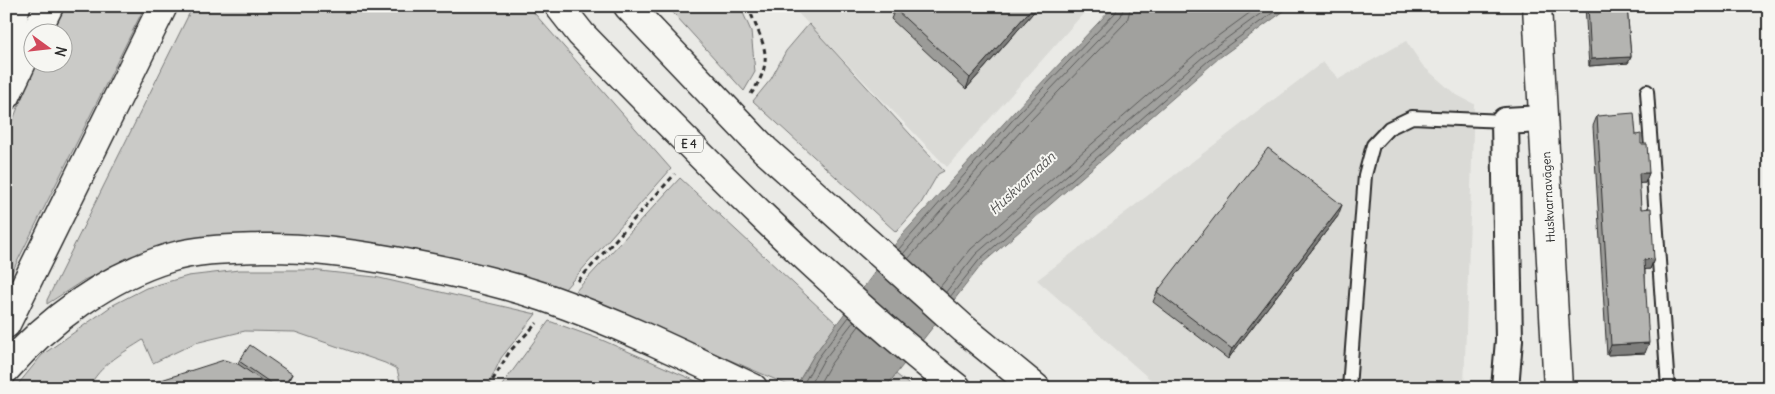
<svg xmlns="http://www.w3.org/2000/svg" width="1775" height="394" font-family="Delius,sans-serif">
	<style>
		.built { fill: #dadad6 }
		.green { fill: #cacac7; stroke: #7a7a79 }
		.water { fill: #a1a19e; stroke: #727270 }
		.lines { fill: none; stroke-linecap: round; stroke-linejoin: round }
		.shore { stroke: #5a5a59; stroke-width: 1 }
		.service-casing { stroke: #2b2b2b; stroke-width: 16 }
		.minor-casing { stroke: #2b2b2b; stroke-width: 30 }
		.tertiary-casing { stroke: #2b2b2b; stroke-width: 31 }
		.motorway-casing { stroke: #2b2b2b; stroke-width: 31 }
		.path { stroke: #2b2b2b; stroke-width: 3; stroke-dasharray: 5 4; stroke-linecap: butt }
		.service { stroke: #f6f6f2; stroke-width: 12 }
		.minor { stroke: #f6f6f2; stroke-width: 26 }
		.tertiary { stroke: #f6f6f2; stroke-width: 28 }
		.motorway { stroke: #f6f6f2; stroke-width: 28 }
		.wall { fill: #9b9b98; stroke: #2b2b2b }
		.shaded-wall { fill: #7e7e7c; stroke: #2b2b2b }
		.building { fill: #b4b4b1; stroke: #2b2b2b }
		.labels { text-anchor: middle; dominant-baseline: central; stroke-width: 4; stroke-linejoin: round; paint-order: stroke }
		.shield { fill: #f6f6f2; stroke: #686867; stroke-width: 1 }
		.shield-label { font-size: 11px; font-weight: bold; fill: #2b2b2b }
		.street-label { font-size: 12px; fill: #2b2b2b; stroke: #f6f6f2 }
		.water-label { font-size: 14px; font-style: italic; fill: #545453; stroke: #f6f6f2 }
	</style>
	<rect width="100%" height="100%" fill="#eaeae6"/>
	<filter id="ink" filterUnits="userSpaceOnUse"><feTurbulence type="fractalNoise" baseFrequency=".02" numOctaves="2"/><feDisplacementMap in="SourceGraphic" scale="10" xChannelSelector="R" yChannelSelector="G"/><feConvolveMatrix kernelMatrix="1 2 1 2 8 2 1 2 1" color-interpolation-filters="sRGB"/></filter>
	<g filter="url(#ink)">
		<g class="built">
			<polygon points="799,6 1090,6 947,167 794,9"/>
			<polygon points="1406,41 1423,66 1455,94 1474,104 1464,388 1160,388 1037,280 1323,62 1339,79"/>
		</g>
		<g class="green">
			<polygon points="63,6 145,6 6,284 6,137 36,63 62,62 62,32 49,32"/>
			<polygon points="193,6 528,6 671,169 564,290 497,272 345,239 226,237 162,245 84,280 47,304 47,300"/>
			<polygon points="667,6 740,6 751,31 755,72 744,91"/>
			<polygon points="809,24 944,171 938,174 920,205 896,232 753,101 771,79 786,51"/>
			<polygon points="680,178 837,324 814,355 795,388 574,293"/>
			<path d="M239,270h72l64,7 161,37 -35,44 -14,30h-89l2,-7 -3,-12 -12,-6 -90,-31 -50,-1 -50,12 -42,20 -10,-23c-20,13 -44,25 -54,48h-74l27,-33 71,-50 33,-17 42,-12z"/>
			<polygon points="549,321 602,340 712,388 500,388"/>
			<polygon points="896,374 913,388 885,388"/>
		</g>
		<polygon class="water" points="1114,6 1291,6 1219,58 983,263 885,388 795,388 814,355 902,235 1015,111"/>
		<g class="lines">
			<g class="shore">
				<polyline points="898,250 1018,114 1116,12 1118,6"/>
				<polyline points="903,254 1023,118 1121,16 1124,6"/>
				<polyline points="908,259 1028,123 1127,21 1131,6"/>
				<polyline points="940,287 971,249 1207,44 1259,6"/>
				<polyline points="946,292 976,254 1212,49 1271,6"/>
				<polyline points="950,297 980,259 1216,54 1282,6"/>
				<polyline points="801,388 818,358 849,317"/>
				<polyline points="808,388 823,361 854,321"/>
				<polyline points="817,388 830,365 859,326"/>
			</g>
			<g class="service-casing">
				<g id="service">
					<polyline points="1647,91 1668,388"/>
					<polyline points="1349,388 1365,175 1373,145 1389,128 1412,117 1505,121"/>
				</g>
			</g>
			<g class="minor-casing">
				<polyline id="minor" points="1505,388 1509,340 1505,121 1543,119"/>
			</g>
			<g class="tertiary-casing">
				<polyline id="tertiary" points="1537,6 1558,388"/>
			</g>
			<g class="motorway-casing">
				<g id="motorway">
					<path d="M559,6l22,28c120,123 241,247 376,354"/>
					<polyline points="628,6 765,150 964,329 1036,388"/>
					<polyline points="36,32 49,6"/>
					<polyline points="6,45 16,6"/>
					<polyline points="6,96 32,41"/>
					<polyline points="6,324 163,6"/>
					<path d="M6,369c42,-49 101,-92 163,-111 29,-9 62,-9 92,-10 45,-1 89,5 133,13 51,9 102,20 150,36 72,25 140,58 209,91"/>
				</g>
			</g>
			<g class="path">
				<path d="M748,6c14,38 29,51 3,88"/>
				<polyline points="578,281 675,174"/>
				<polyline points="488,388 510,351 537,323"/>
			</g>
			<use href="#service" class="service"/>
			<use href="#minor" class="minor"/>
			<use href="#tertiary" class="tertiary"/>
			<use href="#motorway" class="motorway"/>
		</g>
		<g class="wall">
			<polygon points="1039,6 966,89 891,19 895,9"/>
			<polygon points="1585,6 1627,6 1631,57 1628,63 1589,66"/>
			<polygon points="1597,116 1636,135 1641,144 1649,173 1645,183 1639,183 1641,209 1654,259 1650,269 1645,269 1645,353 1607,355 1593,126"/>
			<polygon points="1338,216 1228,359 1153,302 1157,292"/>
			<polygon points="239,361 289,380 284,388 149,388 238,364"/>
		</g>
		<g class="shaded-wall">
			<polygon points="1034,6 1039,6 966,89 970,78"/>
			<polygon points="1631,57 1628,63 1589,66 1591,59"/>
			<polygon points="1639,173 1649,173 1645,183 1635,184"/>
			<polygon points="1342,205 1338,216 1228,359 1232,349"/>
			<polygon points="1654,259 1650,269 1640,270 1644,260"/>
			<polygon points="1649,343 1645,353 1607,355 1611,345"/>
			<polygon points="292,374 289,380 284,388 282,388"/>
		</g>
		<g class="building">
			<polygon points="897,6 1034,6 970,78 895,9"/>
			<polygon points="1588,6 1627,6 1631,57 1591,59"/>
			<polygon points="1634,113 1636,135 1641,134 1641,144 1647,144 1649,173 1639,173 1641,209 1651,208 1654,259 1644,260 1649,343 1611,345 1597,116"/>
			<polygon points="1268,148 1342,205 1232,349 1157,292"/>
			<polygon points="250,345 292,374 282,388 278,388 239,361"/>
			<polygon points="224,360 238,364 270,386 265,388 149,388 155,382"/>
		</g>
	</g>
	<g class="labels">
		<rect class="shield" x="675" y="135.5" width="28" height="17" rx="4"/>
		<g class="shield-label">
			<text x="689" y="144">E 4</text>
		</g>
		<g class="street-label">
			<text transform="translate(1548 197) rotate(-93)">Huskvarnavägen</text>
		</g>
		<g class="water-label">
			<text transform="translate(1022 183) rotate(-43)">Huskvarnaån</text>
		</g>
	</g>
	<rect width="1775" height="394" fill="none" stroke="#f6f6f2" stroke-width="25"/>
	<rect x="12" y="12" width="1750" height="369" fill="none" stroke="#2b2b2b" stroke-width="2" filter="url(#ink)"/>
	<g transform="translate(48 48) rotate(105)"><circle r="24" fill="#f6f6f2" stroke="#a5a5a2"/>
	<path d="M0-4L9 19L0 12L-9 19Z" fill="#d1495b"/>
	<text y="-8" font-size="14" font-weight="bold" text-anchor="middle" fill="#2b2b2b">N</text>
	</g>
</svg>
